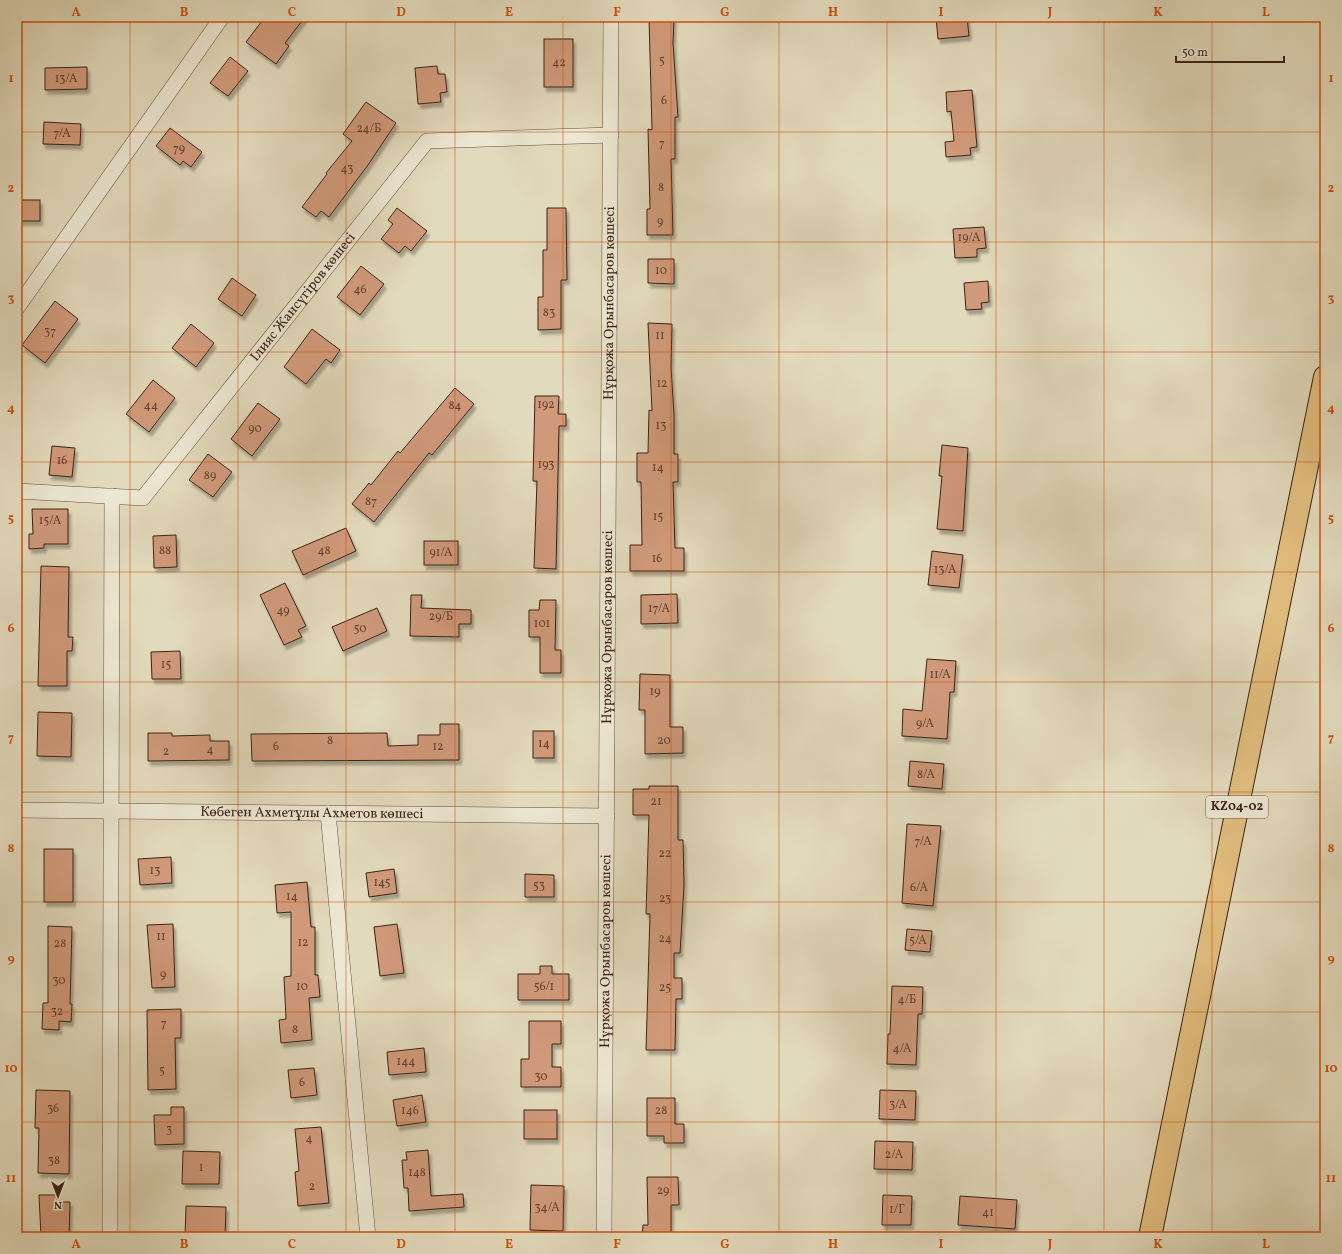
<svg xmlns="http://www.w3.org/2000/svg" width="1342" height="1254" font-family="Vollkorn,serif">
	<style>
		.building { fill: #d09a7a; stroke: #3c2214; filter: url(#shadow) }
		.lines { fill: none; stroke-linecap: round; stroke-linejoin: round }
		.minor-casing { stroke: #66503e; stroke-width: 16 }
		.primary-casing { stroke: #3c2214; stroke-width: 24 }
		.minor { stroke: #ece7d3; stroke-width: 15 }
		.primary { stroke: #e1bd7e; stroke-width: 22 }
		.grid { fill: none; stroke: #ce510d; stroke-width: 1; stroke-opacity: 0.55 }
		.labels { text-anchor: middle; dominant-baseline: central; stroke-width: 4; stroke-linejoin: round; paint-order: stroke }
		.number-label { font-size: 12px; fill: #61402e }
		.shield { fill: #ece7d3; stroke: #715d4d; stroke-width: 1 }
		.shield-label { font-size: 13px; font-weight: bold; fill: #3c2214 }
		.street-label { font-size: 14px; fill: #3c2214; stroke: #ece7d3 }
		.neatline { fill: none; stroke: #ce510d; stroke-width: 1.5 }
		.grid-label { font-size: 13px; text-anchor: middle; font-weight: bold; fill: #ce510d }
	</style>
	<defs>
		<filter id="shadow"><feDropShadow dx="2.5" dy="4.5" stdDeviation="1" flood-color="#0004"/></filter>
	</defs>
	<rect width="100%" height="100%" fill="#e2dabc"/>
	<filter id="stains"><feTurbulence type="fractalNoise" baseFrequency=".005" numOctaves="4"/><feColorMatrix values="0 0 0 0 .2 0 0 0 0 .09 0 0 0 0 .02 0 0 0 .5 -.17"/></filter>
	<radialGradient id="worn" r=".72"><stop offset=".6" stop-color="#630" stop-opacity="0"/><stop offset="1" stop-color="#630" stop-opacity=".3"/></radialGradient>
	<g class="building">
		<polygon points="265,17 305,17 285,43 289,46 276,64 246,42"/>
		<polygon points="649,17 674,17 673,43 678,117 675,117 675,159 671,159 673,235 647,235 647,209 650,209 648,129 652,130"/>
		<polygon points="936,17 967,17 969,36 938,39"/>
		<rect x="544" y="39" width="29" height="48"/>
		<polygon points="230,57 248,71 228,96 210,83"/>
		<polygon points="437,66 438,74 445,74 447,92 440,93 441,102 418,104 415,68"/>
		<polygon points="87,67 87,89 45,90 45,68"/>
		<polygon points="972,90 977,147 970,148 971,155 946,157 945,142 954,141 951,111 947,112 946,92"/>
		<polygon points="366,102 396,123 368,165 329,217 321,211 316,217 302,207 327,174 326,173 352,141 343,134"/>
		<polygon points="44,122 81,124 80,145 43,144"/>
		<polygon points="170,128 202,152 191,167 183,161 180,165 156,146"/>
		<rect x="17" y="200" width="23" height="21"/>
		<polygon points="397,208 427,231 411,251 405,246 399,253 381,239 393,224 388,220"/>
		<polygon points="547,208 566,208 567,280 561,280 561,329 538,330 538,297 543,297 543,250 547,250"/>
		<polygon points="984,227 986,248 977,249 977,257 955,258 953,229"/>
		<polygon points="648,259 674,259 674,284 648,283"/>
		<polygon points="361,266 384,284 360,315 337,297"/>
		<polygon points="232,278 256,295 242,316 218,299"/>
		<polygon points="988,281 989,302 981,303 982,309 966,310 964,283"/>
		<polygon points="55,301 78,319 45,363 22,345"/>
		<polygon points="648,323 672,324 671,367 674,415 674,454 678,454 678,482 673,482 675,548 684,548 684,571 630,571 630,545 642,545 641,482 637,482 637,453 648,453 649,410 652,411"/>
		<polygon points="191,324 214,343 196,367 172,348"/>
		<polygon points="312,329 340,350 331,363 326,359 306,384 284,367"/>
		<polygon points="153,380 175,398 149,432 126,414"/>
		<polygon points="455,388 474,404 432,455 429,453 374,522 352,504 369,483 371,485 398,451 400,453"/>
		<polygon points="535,396 559,396 558,414 566,414 566,426 559,426 556,569 534,568 537,481 533,481"/>
		<polygon points="258,403 280,419 252,456 231,439"/>
		<polygon points="942,445 968,448 963,531 937,529 942,476 939,476"/>
		<polygon points="52,446 75,448 72,477 49,475"/>
		<polygon points="208,454 232,472 213,497 189,480"/>
		<polygon points="32,509 68,509 68,544 44,544 44,548 29,549 29,534 33,534"/>
		<polygon points="346,528 356,551 303,575 292,551"/>
		<polygon points="176,535 177,567 154,568 153,536"/>
		<rect x="424" y="541" width="34" height="24"/>
		<polygon points="932,551 963,555 959,588 928,585"/>
		<polygon points="41,566 69,567 68,637 73,637 72,651 67,651 67,686 38,686"/>
		<polygon points="285,583 306,626 298,630 302,637 284,645 260,595"/>
		<polygon points="677,594 678,623 641,624 641,595"/>
		<polygon points="411,595 422,595 421,608 471,610 471,624 459,624 459,637 410,636"/>
		<polygon points="540,600 556,600 555,650 561,650 561,673 540,673 540,637 529,637 529,610 539,610"/>
		<polygon points="377,608 387,631 343,651 332,627"/>
		<polygon points="180,651 181,679 152,679 151,652"/>
		<polygon points="927,659 956,661 954,692 950,692 947,739 902,736 903,709 922,711"/>
		<polygon points="640,674 670,675 670,727 683,727 683,753 645,754 645,710 639,710"/>
		<polygon points="38,712 72,713 71,757 37,756"/>
		<polygon points="440,724 459,724 459,760 252,761 251,734 387,733 388,746 418,745 418,735 440,735"/>
		<rect x="533" y="731" width="21" height="27"/>
		<polygon points="148,733 172,733 172,736 210,735 210,741 229,741 229,760 148,761"/>
		<polygon points="910,761 944,764 942,789 908,786"/>
		<polygon points="649,786 678,786 678,840 683,840 684,885 680,953 674,953 674,978 682,978 682,999 676,999 675,1050 646,1050 650,914 646,914 649,815 633,815 633,789 649,789"/>
		<polygon points="907,824 941,826 933,906 902,903"/>
		<rect x="44" y="849" width="29" height="53"/>
		<polygon points="171,857 172,883 140,885 138,859"/>
		<polygon points="394,869 397,893 369,897 366,873"/>
		<polygon points="525,874 554,875 554,897 525,897"/>
		<polygon points="307,882 311,927 315,927 315,975 318,975 320,997 309,998 312,1040 281,1043 279,1020 286,1019 284,977 291,976 291,912 277,913 275,885"/>
		<polygon points="173,924 175,987 152,988 147,925"/>
		<polygon points="397,924 404,973 380,976 374,927"/>
		<polygon points="48,926 72,927 70,1004 72,1004 71,1022 59,1021 59,1030 42,1029 43,1003 48,1003"/>
		<polygon points="907,929 932,931 930,952 905,950"/>
		<polygon points="540,966 552,966 552,974 569,974 569,1000 518,1000 518,974 540,974"/>
		<polygon points="892,986 923,987 922,1014 918,1014 916,1065 887,1064 888,1034 890,1034"/>
		<polygon points="181,1009 181,1038 175,1038 176,1089 148,1090 147,1010"/>
		<polygon points="529,1021 561,1021 561,1044 552,1044 552,1067 561,1067 561,1087 521,1087 521,1059 529,1059"/>
		<polygon points="424,1048 426,1072 389,1075 387,1052"/>
		<polygon points="314,1068 317,1095 291,1098 288,1070"/>
		<polygon points="36,1090 70,1091 69,1174 38,1173 39,1128 35,1128"/>
		<polygon points="880,1090 916,1091 915,1120 879,1119"/>
		<polygon points="422,1095 426,1122 397,1126 393,1100"/>
		<polygon points="647,1098 675,1098 675,1124 684,1124 684,1143 664,1143 664,1136 647,1136"/>
		<polygon points="171,1107 184,1107 184,1144 155,1145 154,1115 171,1115"/>
		<rect x="524" y="1110" width="33" height="29"/>
		<polygon points="321,1127 329,1203 298,1206 295,1172 299,1171 295,1129"/>
		<polygon points="875,1141 913,1142 912,1170 874,1169"/>
		<polygon points="428,1150 431,1196 463,1194 464,1207 409,1211 408,1188 404,1188 402,1160 407,1160 406,1152"/>
		<polygon points="183,1151 220,1152 219,1184 182,1184"/>
		<polygon points="647,1177 678,1177 679,1205 671,1205 671,1237 642,1237 643,1225 648,1225"/>
		<polygon points="531,1185 564,1186 563,1231 530,1230"/>
		<polygon points="39,1195 57,1195 57,1202 70,1202 69,1237 41,1237"/>
		<polygon points="883,1195 912,1196 911,1225 882,1225"/>
		<polygon points="960,1196 1017,1200 1015,1229 958,1225"/>
		<polygon points="186,1206 226,1207 225,1237 185,1237"/>
	</g>
	<g class="lines">
		<g class="minor-casing">
			<g id="minor">
				<polyline points="17,308 222,17"/>
				<path id="s1" d="M17,491l126,7 284,-357 184,-6"/>
				<path id="s2" d="M17,810l590,6"/>
				<polyline points="328,813 368,1237"/>
				<polyline points="110,1237 112,496"/>
				<path id="s3" d="M604,1237l7,-1220"/>
			</g>
		</g>
		<g class="primary-casing">
			<polyline id="primary" points="1150,1237 1325,377"/>
		</g>
		<use href="#minor" class="minor"/>
		<use href="#primary" class="primary"/>
	</g>
	<path class="grid" d="M130,17v1220M238,17v1220M346,17v1220M455,17v1220M563,17v1220M671,17v1220M779,17v1220M887,17v1220M996,17v1220M1104,17v1220M1212,17v1220M17,132h1308M17,242h1308M17,352h1308M17,462h1308M17,572h1308M17,682h1308M17,792h1308M17,902h1308M17,1012h1308M17,1122h1308"/>
	<g class="labels">
		<g class="number-label">
			<text x="662" y="61">5</text>
			<text x="559" y="63">42</text>
			<text x="66" y="79">13/А</text>
			<text x="664" y="101">6</text>
			<text x="369" y="129">24/Б</text>
			<text x="62" y="134">7/А</text>
			<text x="662" y="144">7</text>
			<text x="179" y="149">79</text>
			<text x="347" y="169">43</text>
			<text x="661" y="188">8</text>
			<text x="660" y="222">9</text>
			<text x="969" y="238">19/А</text>
			<text x="661" y="271">10</text>
			<text x="360" y="290">46</text>
			<text x="549" y="313">83</text>
			<text x="50" y="332">37</text>
			<text x="660" y="336">11</text>
			<text x="662" y="384">12</text>
			<text x="546" y="405">192</text>
			<text x="151" y="406">44</text>
			<text x="455" y="406">84</text>
			<text x="661" y="426">13</text>
			<text x="255" y="429">90</text>
			<text x="62" y="461">16</text>
			<text x="546" y="465">193</text>
			<text x="658" y="468">14</text>
			<text x="210" y="476">89</text>
			<text x="371" y="502">87</text>
			<text x="658" y="517">15</text>
			<text x="50" y="521">15/А</text>
			<text x="165" y="551">88</text>
			<text x="324" y="551">48</text>
			<text x="441" y="553">91/А</text>
			<text x="657" y="559">16</text>
			<text x="945" y="570">13/А</text>
			<text x="659" y="609">17/А</text>
			<text x="283" y="611">49</text>
			<text x="441" y="617">29/Б</text>
			<text x="542" y="624">101</text>
			<text x="360" y="629">50</text>
			<text x="166" y="665">15</text>
			<text x="940" y="675">11/А</text>
			<text x="655" y="692">19</text>
			<text x="925" y="724">9/А</text>
			<text x="330" y="741">8</text>
			<text x="664" y="741">20</text>
			<text x="544" y="744">14</text>
			<text x="276" y="747">6</text>
			<text x="438" y="747">12</text>
			<text x="210" y="750">4</text>
			<text x="166" y="752">2</text>
			<text x="926" y="775">8/А</text>
			<text x="656" y="802">21</text>
			<text x="923" y="842">7/А</text>
			<text x="665" y="854">22</text>
			<text x="155" y="871">13</text>
			<text x="382" y="883">145</text>
			<text x="539" y="886">53</text>
			<text x="919" y="888">6/А</text>
			<text x="292" y="897">14</text>
			<text x="665" y="899">23</text>
			<text x="161" y="937">11</text>
			<text x="665" y="939">24</text>
			<text x="918" y="941">5/А</text>
			<text x="303" y="943">12</text>
			<text x="60" y="944">28</text>
			<text x="163" y="975">9</text>
			<text x="59" y="981">30</text>
			<text x="302" y="987">10</text>
			<text x="544" y="987">56/1</text>
			<text x="665" y="988">25</text>
			<text x="907" y="1000">4/Б</text>
			<text x="57" y="1012">32</text>
			<text x="164" y="1024">7</text>
			<text x="295" y="1030">8</text>
			<text x="902" y="1049">4/А</text>
			<text x="406" y="1062">144</text>
			<text x="162" y="1071">5</text>
			<text x="541" y="1077">30</text>
			<text x="302" y="1083">6</text>
			<text x="898" y="1105">3/А</text>
			<text x="53" y="1109">36</text>
			<text x="410" y="1111">146</text>
			<text x="661" y="1111">28</text>
			<text x="169" y="1130">3</text>
			<text x="309" y="1139">4</text>
			<text x="894" y="1155">2/А</text>
			<text x="54" y="1161">38</text>
			<text x="201" y="1168">1</text>
			<text x="417" y="1173">148</text>
			<text x="312" y="1187">2</text>
			<text x="663" y="1191">29</text>
			<text x="547" y="1208">34/А</text>
			<text x="897" y="1210">1/Г</text>
			<text x="988" y="1213">41</text>
		</g>
		<rect class="shield" x="1206" y="796" width="62" height="22" rx="3"/>
		<g class="shield-label">
			<text x="1237" y="807">KZ04-02</text>
		</g>
		<g class="street-label">
			<text stroke="none"><textPath href="#s1" startOffset="383">Ілияс Жансүгіров көшесі</textPath></text>
			<text stroke="none"><textPath href="#s3" startOffset="934">Нұрқожа Орынбасаров көшесі</textPath></text>
			<text stroke="none"><textPath href="#s3" startOffset="610">Нұрқожа Орынбасаров көшесі</textPath></text>
			<text stroke="none"><textPath href="#s2" startOffset="295">Көбеген Ахметұлы Ахметов көшесі</textPath></text>
			<text stroke="none"><textPath href="#s3" startOffset="286">Нұрқожа Орынбасаров көшесі</textPath></text>
		</g>
	</g>
	<rect width="1342" height="1254" fill="none" stroke="#e2dabc" stroke-width="44"/>
	<g transform="translate(58 1196) rotate(180)" stroke="#ece7d3" stroke-width="3" paint-order="stroke">
	<path d="M0-3L7 15L0 10L-7 15Z" fill="#3c2214"/>
	<text y="-6" font-size="11" font-weight="bold" text-anchor="middle" fill="#3c2214">N</text>
	</g>
	<path d="M1176 56v6h108v-6" fill="none" stroke="#3c2214" stroke-width="2"/>
	<text x="1182" y="56" font-size="12" fill="#3c2214" stroke="#ece7d3" stroke-width="3" paint-order="stroke">50 m</text>
	<rect x="22" y="22" width="1298" height="1210" class="neatline"/>
	<g class="grid-label">
		<text x="76" y="16">A</text>
		<text x="184" y="16">B</text>
		<text x="292" y="16">C</text>
		<text x="401" y="16">D</text>
		<text x="509" y="16">E</text>
		<text x="617" y="16">F</text>
		<text x="725" y="16">G</text>
		<text x="833" y="16">H</text>
		<text x="941" y="16">I</text>
		<text x="1050" y="16">J</text>
		<text x="1158" y="16">K</text>
		<text x="1266" y="16">L</text>
		<text x="11" y="82">1</text>
		<text x="1331" y="82">1</text>
		<text x="11" y="192">2</text>
		<text x="1331" y="192">2</text>
		<text x="11" y="302">3</text>
		<text x="1331" y="302">3</text>
		<text x="11" y="412">4</text>
		<text x="1331" y="412">4</text>
		<text x="11" y="522">5</text>
		<text x="1331" y="522">5</text>
		<text x="11" y="632">6</text>
		<text x="1331" y="632">6</text>
		<text x="11" y="742">7</text>
		<text x="1331" y="742">7</text>
		<text x="11" y="852">8</text>
		<text x="1331" y="852">8</text>
		<text x="11" y="962">9</text>
		<text x="1331" y="962">9</text>
		<text x="11" y="1072">10</text>
		<text x="1331" y="1072">10</text>
		<text x="11" y="1182">11</text>
		<text x="1331" y="1182">11</text>
		<text x="76" y="1248">A</text>
		<text x="184" y="1248">B</text>
		<text x="292" y="1248">C</text>
		<text x="401" y="1248">D</text>
		<text x="509" y="1248">E</text>
		<text x="617" y="1248">F</text>
		<text x="725" y="1248">G</text>
		<text x="833" y="1248">H</text>
		<text x="941" y="1248">I</text>
		<text x="1050" y="1248">J</text>
		<text x="1158" y="1248">K</text>
		<text x="1266" y="1248">L</text>
	</g>
	<rect width="100%" height="100%" filter="url(#stains)"/>
	<rect width="100%" height="100%" fill="url(#worn)"/>
</svg>
